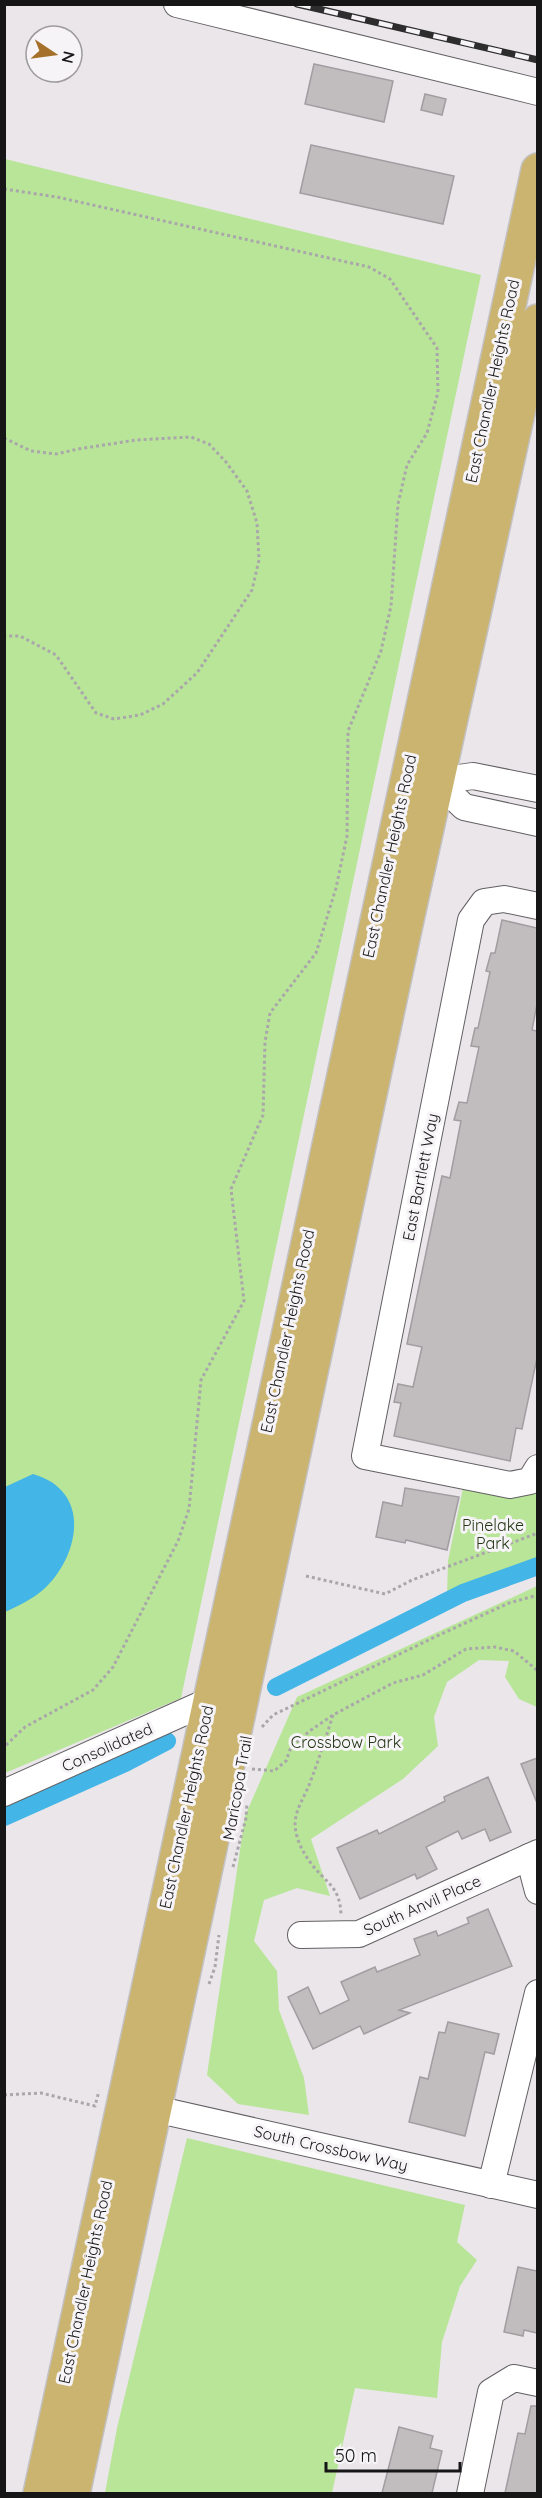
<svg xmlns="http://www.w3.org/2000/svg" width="542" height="2498" font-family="Quicksand,sans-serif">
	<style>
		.green { fill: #b8e598 }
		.water { fill: #43b5e6 }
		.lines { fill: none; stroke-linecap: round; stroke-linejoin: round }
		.canal { stroke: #43b5e6; stroke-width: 18 }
		.building { fill: #c1bdbf; stroke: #a19da0; stroke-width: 1.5 }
		.minor-casing { stroke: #636063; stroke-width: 28 }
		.major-casing { stroke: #c3c2c3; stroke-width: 36 }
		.path { stroke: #aaa7aa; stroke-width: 3; stroke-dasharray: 3 3; stroke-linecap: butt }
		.minor { stroke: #fff; stroke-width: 26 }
		.major { stroke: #cbb370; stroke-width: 33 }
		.rail-casing { stroke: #2e2d2e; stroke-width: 7 }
		.rail { stroke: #f7f4f7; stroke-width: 4.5; stroke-dasharray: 14; stroke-linecap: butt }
		.labels { text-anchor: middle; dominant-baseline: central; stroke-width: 6; stroke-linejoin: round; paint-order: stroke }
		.street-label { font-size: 16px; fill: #171617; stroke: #f7f4f7 }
		.park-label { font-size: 16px; fill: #243715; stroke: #f7f4f7 }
	</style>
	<rect width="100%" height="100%" fill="#eae6ea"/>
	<g class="green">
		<polygon points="5,159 481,275 181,1698 5,1773"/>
		<path d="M463,1488c28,6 49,17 74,0v75l-45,13 -45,20 1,-35z"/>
		<polygon points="537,1586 537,1707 519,1699 505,1677 509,1661 479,1660 447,1682 434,1717 438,1746 403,1779 311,1839 330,1896 297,1888 264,1900 254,1941 277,1971 279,2010 304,2078 309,2115 238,2104 207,2075 245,1816 297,1697"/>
		<polygon points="187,2138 465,2205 457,2242 477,2260 460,2286 442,2342 437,2398 355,2388 332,2493 105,2493 117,2428"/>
	</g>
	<path class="water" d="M33,1474c59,17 47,81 11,115 -11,10 -26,17 -39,23v-125z"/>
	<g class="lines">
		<g class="canal">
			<polyline points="276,1687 463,1593 538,1566"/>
			<polyline points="4,1817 125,1763 167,1741"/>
		</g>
	</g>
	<g class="building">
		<polygon points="314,64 393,81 384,122 305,104"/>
		<polygon points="425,94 446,99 442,115 421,110"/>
		<polygon points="311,145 454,176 443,224 300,193"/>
		<polygon points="502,920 537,928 537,1004 532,1030 537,1031 537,1358 522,1429 516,1428 510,1461 394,1436 401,1403 394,1402 398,1384 413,1387 422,1347 407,1344 442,1176 450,1178 461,1121 454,1120 459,1102 467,1103 479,1047 471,1046 475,1028 478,1028 490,972 486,971 491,953 495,953"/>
		<polygon points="405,1488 459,1497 447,1550 406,1540 405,1543 376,1537 383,1502 402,1506"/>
		<polygon points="537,1758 537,1803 521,1764"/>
		<polygon points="488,1777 511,1832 490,1841 485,1829 462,1839 458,1831 426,1847 437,1869 417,1879 415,1874 360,1899 337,1848 377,1830 379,1834 445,1801 444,1797"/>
		<polygon points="488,1909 512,1966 399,2010 410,2013 364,2034 360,2026 313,2049 288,1997 308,1987 320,2014 349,2000 341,1982 375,1967 377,1972 420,1955 414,1939 436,1931 438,1936 469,1923 467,1918"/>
		<polygon points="448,2022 499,2034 494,2054 485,2052 465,2136 409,2122 420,2077 428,2079 439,2032 445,2033"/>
		<polygon points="518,2267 537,2271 537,2333 524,2330 523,2336 504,2332"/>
		<polygon points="531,2406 537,2406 537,2493 505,2493 518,2433 525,2434"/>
		<polygon points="399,2427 433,2436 430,2448 442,2451 432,2493 382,2493"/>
	</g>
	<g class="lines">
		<g class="minor-casing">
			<g id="minor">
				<polyline points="177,4 538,92"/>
				<polyline points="420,777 437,781 473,776 538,789"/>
				<polyline points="437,781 464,807 538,823"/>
				<polyline points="538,906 504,899 484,902 471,920 365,1456 510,1485 530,1481 538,1468"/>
				<polyline points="4,1793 209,1701"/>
				<polyline points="529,1857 538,1891"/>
				<polyline points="301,1935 359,1934 538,1853"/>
				<polyline points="137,2105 538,2195"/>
				<polyline points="491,2185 538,1993"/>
				<polyline points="470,2494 491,2392 514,2378 538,2383"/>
			</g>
		</g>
		<g class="major-casing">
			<g id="major">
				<polyline points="40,2494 538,170"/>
				<polyline points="73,2494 406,924 538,321"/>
			</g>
		</g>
		<g class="path">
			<polyline points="4,189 57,197 369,267 390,279 437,348 438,392 427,433 407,465 398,504 391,606 381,651 348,731 347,836 336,888 316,953 270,1013 265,1042 263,1115 231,1189 244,1301 201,1380 189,1509 178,1541 113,1667 93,1690 25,1727 4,1747"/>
			<polyline points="4,438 31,451 56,454 78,449 136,440 191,437 209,444 226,462 247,491 257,523 259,560 252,590 197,673 163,704 140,715 114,719 96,713 56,655 20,636 4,636"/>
			<polyline points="306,1576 385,1594 412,1580 538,1533"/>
			<path d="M333,1715c-7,22 -14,44 -22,65 -5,15 -15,27 -16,43 0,14 7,28 15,39 15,21 30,23 31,53"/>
			<polyline points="262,1727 273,1715 437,1636 509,1603 538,1595"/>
			<polyline points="252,1769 274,1771 286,1761 291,1747 311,1730 333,1715 393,1683 423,1675 466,1649 495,1647 514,1651 538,1671"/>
			<polyline points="233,1867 246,1818 247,1803"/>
			<polyline points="209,1984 215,1967 219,1935"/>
			<polyline points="4,2095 41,2093 95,2106 99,2091"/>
		</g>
		<use href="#minor" class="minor"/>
		<use href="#major" class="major"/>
		<g class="rail-casing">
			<polyline id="rail" points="297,4 538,60"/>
		</g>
		<use href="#rail" class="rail"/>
	</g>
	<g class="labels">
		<g class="street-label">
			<text transform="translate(492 381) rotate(-78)">East Chandler Heights Road</text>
			<text transform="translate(389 856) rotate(-78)">East Chandler Heights Road</text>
			<text transform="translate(420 1177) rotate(-79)">East Bartlett Way</text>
			<text transform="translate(287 1331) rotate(-78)">East Chandler Heights Road</text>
			<text transform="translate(107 1747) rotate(-24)">Consolidated</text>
			<text transform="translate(237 1788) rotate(-80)">Maricopa Trail</text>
			<text transform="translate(186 1807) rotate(-78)">East Chandler Heights Road</text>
			<text transform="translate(422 1905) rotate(-24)">South Anvil Place</text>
			<text transform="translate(331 2148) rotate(13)">South Crossbow Way</text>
			<text transform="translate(85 2282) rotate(-78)">East Chandler Heights Road</text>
		</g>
		<g class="park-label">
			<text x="493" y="1525">Pinelake<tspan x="493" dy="18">Park</tspan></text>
			<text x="346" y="1742">Crossbow Park</text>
		</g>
	</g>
	<rect width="542" height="2498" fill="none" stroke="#171617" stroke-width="12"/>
	<g transform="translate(54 54) rotate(103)"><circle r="28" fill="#f7f4f7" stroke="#9d9b9d" stroke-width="1.5"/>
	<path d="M0-4.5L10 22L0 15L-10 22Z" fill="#a5712a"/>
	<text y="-9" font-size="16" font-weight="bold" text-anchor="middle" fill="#171617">N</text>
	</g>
	<path d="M326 2462v9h134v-9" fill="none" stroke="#171617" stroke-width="3"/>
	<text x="335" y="2462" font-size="18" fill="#171617" stroke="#f7f4f7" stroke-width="4.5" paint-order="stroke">50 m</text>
</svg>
